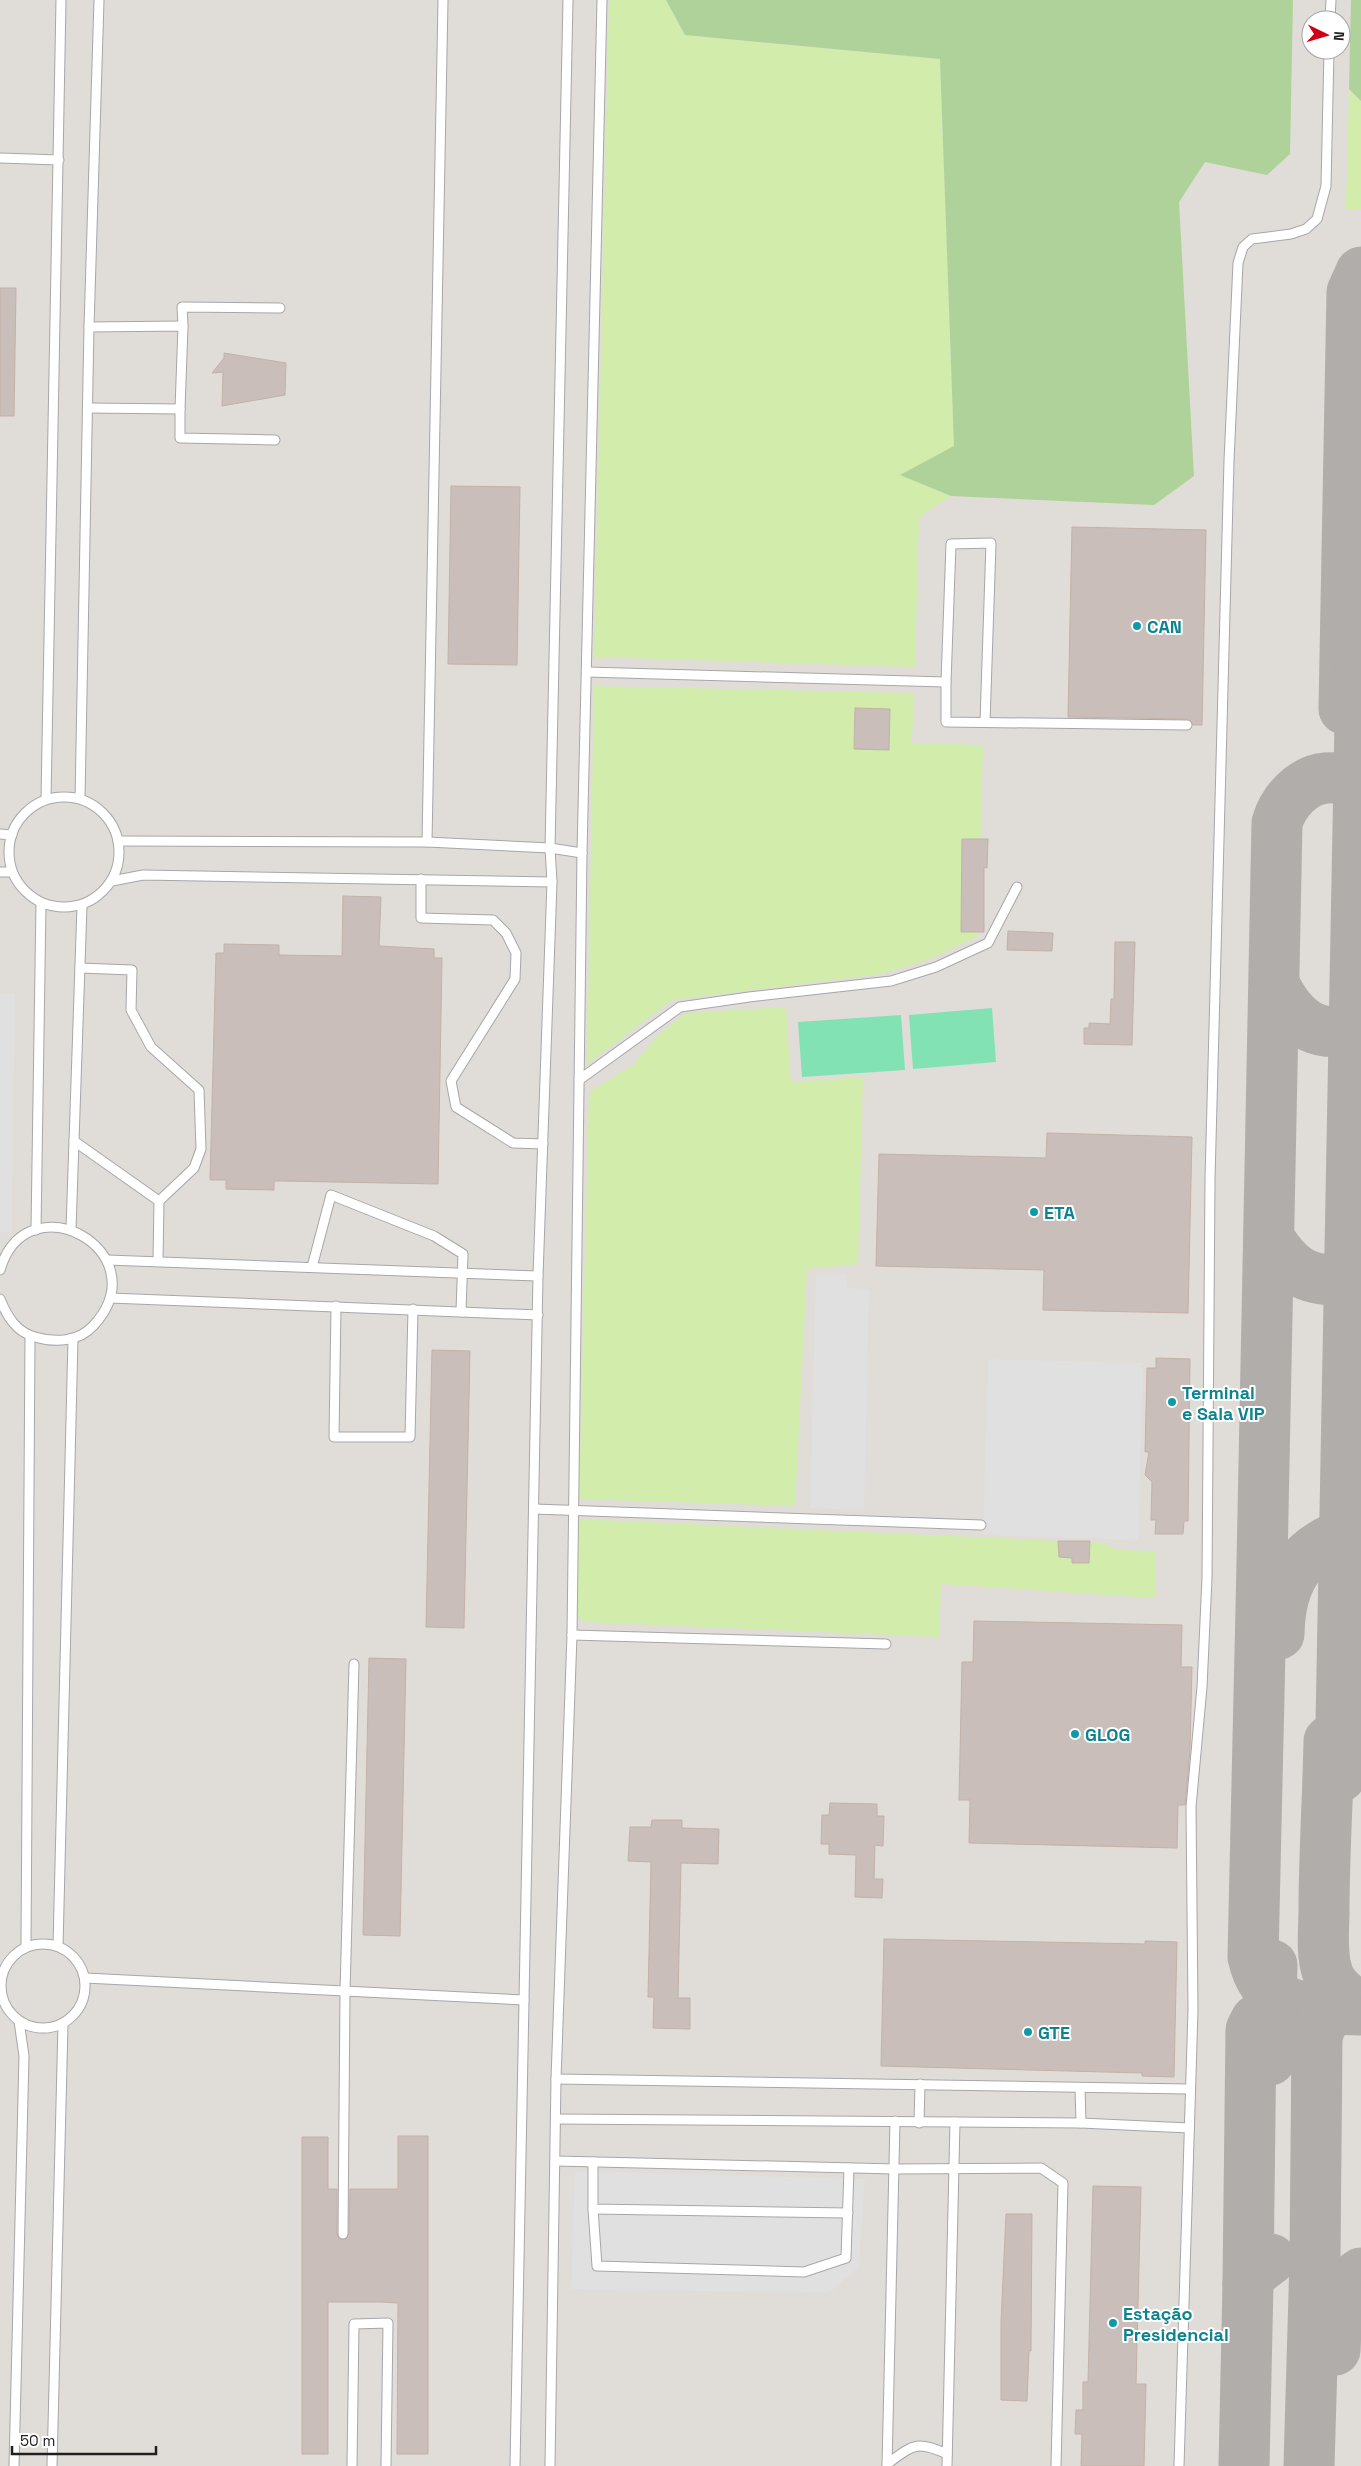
<svg xmlns="http://www.w3.org/2000/svg" width="1361" height="2466" font-family="'Space Grotesk',sans-serif">
	<style>
		.airport { fill: #e0dcd8; fill-rule: evenodd }
		.grass { fill: #d1ecab }
		.forest { fill: #afd29a }
		.pitch { fill: #82e2b4 }
		.parking { fill: #e0e0e0 }
		.lines { fill: none; stroke-linecap: round; stroke-linejoin: round }
		.taxiway { stroke: #b0adaa; stroke-width: 51 }
		.building { fill: #c9beb9; stroke: #c3b1a8 }
		.lane-casing { stroke: #a7a7a7; stroke-width: 11 }
		.lane { stroke: #fff; stroke-width: 9 }
		.culture-dot { fill: #0f9aa8; stroke: #fff; stroke-width: 2 }
		.labels { text-anchor: middle; dominant-baseline: central; stroke-width: 4; stroke-linejoin: round; paint-order: stroke }
		.culture-label { font-size: 18px; font-weight: bold; fill: #0d838f; stroke: #fff; text-anchor: start }
	</style>
	<rect width="100%" height="100%" fill="#f1ece6"/>
	<path class="airport" d="M0,0h1361v2466h-1361zM1311,20h30v30h-30z"/>
	<g class="grass">
		<polygon points="609,0 666,0 685,35 940,59 954,446 901,475 951,496 919,517 915,667 594,657"/>
		<polygon points="1349,89 1361,101 1361,209 1346,209"/>
		<polygon points="594,686 914,693 912,743 983,745 978,936 930,959 881,974 672,1000 587,1064"/>
		<polygon points="786,1007 791,1082 863,1077 858,1264 807,1269 795,1506 579,1499 589,1092 633,1065 659,1034 685,1013"/>
		<polygon points="578,1519 1105,1543 1115,1550 1156,1551 1156,1598 941,1584 939,1637 585,1622 575,1615 573,1605"/>
	</g>
	<g class="forest">
		<polygon points="666,0 1293,0 1290,154 1267,175 1205,162 1179,202 1194,476 1154,505 951,496 900,475 954,446 940,59 685,35"/>
		<polygon points="1351,0 1361,0 1361,101 1349,89"/>
	</g>
	<g class="pitch">
		<polygon points="992,1008 996,1062 913,1069 909,1015"/>
		<polygon points="901,1015 905,1070 802,1077 798,1022"/>
	</g>
	<g class="parking">
		<polygon points="0,994 15,994 12,1232 0,1232"/>
		<polygon points="816,1274 847,1275 847,1288 869,1289 864,1510 810,1508"/>
		<polygon points="988,1359 1143,1363 1138,1540 983,1535"/>
		<polygon points="575,2171 865,2179 859,2267 829,2293 571,2289"/>
	</g>
	<g class="lines">
		<g class="taxiway">
			<polyline points="1344,709 1352,292 1361,272"/>
			<path d="M1361,779c-12,0 -24,-2 -35,-1 -24,2 -43,24 -49,45 -5,378 -16,756 -24,1134 13,58 61,51 108,53"/>
			<path d="M1276,988c10,19 25,40 49,43 12,1 24,-1 36,-1"/>
			<path d="M1269,1238c27,43 44,42 92,43"/>
			<path d="M1279,1634c1,-58 25,-89 80,-105"/>
			<path d="M1329,1741c-1,56 -5,113 -5,169 0,20 -3,42 3,61 4,16 20,29 34,35"/>
			<polyline points="1340,1777 1361,669"/>
			<polyline points="1270,2060 1272,1965"/>
			<polyline points="1248,2283 1251,2030 1256,2020"/>
			<path d="M1335,2350c2,-30 -3,-57 26,-77"/>
			<polyline points="1244,2466 1248,2283 1254,2272 1271,2259"/>
			<polyline points="1309,2466 1315,2259 1317,2037 1322,2021 1337,2009"/>
		</g>
	</g>
	<g class="building">
		<polygon points="0,288 16,288 14,416 0,416"/>
		<polygon points="224,353 286,363 285,395 222,406 223,372 212,373 224,358"/>
		<polygon points="451,486 520,487 517,665 448,664"/>
		<polygon points="1072,527 1206,530 1202,725 1193,725 1187,719 1068,717"/>
		<polygon points="855,708 890,709 889,750 854,749"/>
		<polygon points="962,839 988,839 987,868 984,867 984,932 961,932"/>
		<polygon points="343,896 381,897 379,946 434,949 434,958 442,958 438,1184 282,1181 274,1181 274,1190 226,1189 226,1180 210,1180 216,953 224,953 224,944 279,945 279,955 342,956"/>
		<polygon points="1008,931 1053,933 1052,951 1007,950"/>
		<polygon points="1115,942 1135,942 1132,1045 1084,1044 1084,1028 1089,1028 1089,1023 1110,1024 1111,999 1114,999"/>
		<polygon points="1047,1133 1192,1137 1188,1313 1043,1310 1044,1270 876,1266 879,1154 1046,1158"/>
		<polygon points="432,1350 470,1351 464,1628 426,1627"/>
		<polygon points="1156,1358 1190,1359 1188,1521 1184,1521 1183,1534 1155,1534 1156,1520 1151,1520 1152,1482 1145,1475 1149,1452 1145,1452 1147,1368 1156,1368"/>
		<polygon points="1058,1541 1090,1541 1089,1563 1072,1563 1072,1558 1059,1557"/>
		<polygon points="974,1621 1182,1625 1181,1667 1192,1667 1190,1750 1185,1805 1178,1805 1177,1848 969,1843 970,1800 959,1800 962,1662 973,1662"/>
		<polygon points="369,1658 406,1659 400,1936 363,1935"/>
		<polygon points="830,1803 877,1804 877,1816 884,1816 883,1846 875,1845 874,1879 883,1879 882,1898 855,1897 856,1855 829,1854 829,1844 821,1844 822,1815 829,1815"/>
		<polygon points="652,1820 682,1820 682,1828 719,1829 718,1864 681,1863 678,1998 690,1998 690,2029 653,2028 654,1997 648,1997 651,1862 628,1861 630,1827 651,1827"/>
		<polygon points="884,1939 1145,1944 1145,1941 1177,1942 1174,2077 1142,2076 1142,2073 881,2066"/>
		<polygon points="398,2136 428,2136 428,2454 397,2454 398,2303 381,2302 328,2302 328,2454 302,2454 302,2137 328,2137 328,2189 337,2189 337,2234 339,2239 343,2240 349,2234 350,2189 398,2189"/>
		<polygon points="1093,2186 1141,2187 1136,2384 1146,2384 1144,2466 1081,2466 1082,2434 1075,2434 1076,2410 1083,2410 1083,2382 1088,2382"/>
		<polygon points="1006,2214 1032,2214 1031,2351 1029,2351 1027,2401 1001,2400 1001,2323"/>
	</g>
	<g class="lines">
		<g class="lane-casing">
			<g id="lane">
				<polyline points="1330,20 1331,0"/>
				<polyline points="0,158 59,160"/>
				<polyline points="183,326 182,307 280,308"/>
				<polyline points="88,408 180,409 183,326 89,327"/>
				<polyline points="180,409 180,438 275,440"/>
				<polyline points="587,672 946,682 951,544 991,543 985,722"/>
				<polyline points="946,682 946,722 1187,725"/>
				<circle cx="64" cy="852" r="55"/>
				<polyline points="46,799 61,0"/>
				<polyline points="80,799 89,327 99,0"/>
				<polyline points="0,834 12,835"/>
				<polyline points="118,841 427,842 550,848 582,853"/>
				<polyline points="427,842 443,0"/>
				<polyline points="0,872 12,872"/>
				<polyline points="421,879 421,918 493,920 506,933 516,953 515,979 451,1081 456,1107 513,1143 543,1144"/>
				<polyline points="112,881 143,875 552,882"/>
				<polyline points="80,968 132,970 131,1010 151,1047 199,1090 201,1149 194,1168 159,1201 158,1260"/>
				<polyline points="579,1080 680,1007 749,997 891,981 936,967 988,943 1017,887"/>
				<polyline points="74,1141 159,1201"/>
				<polyline points="71,1229 82,906"/>
				<polyline points="36,1230 41,903"/>
				<polyline points="107,1260 538,1276"/>
				<polyline points="312,1267 331,1195 434,1236 463,1254 461,1312"/>
				<path d="M0,1270c27,-92 160,-18 94,55 -15,17 -39,18 -59,12 -19,-5 -28,-21 -35,-38"/>
				<polyline points="110,1298 538,1315"/>
				<polyline points="336,1306 334,1437 410,1437 413,1309"/>
				<polyline points="534,1509 981,1525"/>
				<polyline points="572,1635 886,1644"/>
				<circle cx="43" cy="1986" r="42"/>
				<polyline points="26,1946 30,1336"/>
				<polyline points="58,1946 73,1339"/>
				<polyline points="85,1978 524,2000"/>
				<polyline points="556,2079 1189,2089"/>
				<polyline points="1080,2088 1081,2123"/>
				<polyline points="556,2119 1081,2123 1189,2128"/>
				<polyline points="919,2123 920,2084"/>
				<polyline points="556,2161 895,2169 1041,2168 1063,2183 1056,2466"/>
				<polyline points="593,2162 593,2209 848,2213"/>
				<polyline points="593,2209 597,2266 804,2272 846,2258 849,2168"/>
				<polyline points="343,2234 345,1992 354,1664"/>
				<path d="M887,2464c26,-19 29,-24 60,-10"/>
				<polyline points="14,2466 24,2056 19,2021"/>
				<polyline points="52,2466 63,2024"/>
				<polyline points="352,2466 354,2324 388,2323 386,2466"/>
				<polyline points="515,2466 538,1276 552,882 550,848 568,0"/>
				<polyline points="550,2466 556,2079 572,1635 582,853 602,0"/>
				<polyline points="887,2466 895,2121"/>
				<polyline points="947,2466 955,2122"/>
				<polyline points="1179,2466 1193,2010 1191,1807 1202,1687 1207,1578 1210,1179 1229,461 1238,263 1243,247 1252,239 1291,234 1306,229 1317,219 1326,186 1329,50"/>
			</g>
		</g>
		<use href="#lane" class="lane"/>
	</g>
	<g class="culture-dot">
		<circle cx="1137" cy="626" r="5"/>
		<circle cx="1034" cy="1212" r="5"/>
		<circle cx="1172" cy="1402" r="5"/>
		<circle cx="1075" cy="1734" r="5"/>
		<circle cx="1028" cy="2032" r="5"/>
		<circle cx="1113" cy="2323" r="5"/>
	</g>
	<g class="labels">
		<g class="culture-label">
			<text x="1147" y="626">CAN</text>
			<text x="1044" y="1212">ETA</text>
			<text x="1182" y="1392">Terminal<tspan x="1182" dy="21">e Sala VIP</tspan></text>
			<text x="1085" y="1734">GLOG</text>
			<text x="1038" y="2032">GTE</text>
			<text x="1123" y="2313">Estação<tspan x="1123" dy="21">Presidencial</tspan></text>
		</g>
	</g>
	<g transform="translate(1326 35) rotate(95)"><circle r="24" fill="#ffffff" stroke="#a6a6a6"/>
	<path d="M0-4L9 19L0 12L-9 19Z" fill="#d00014"/>
	<text y="-8" font-size="14" font-weight="bold" text-anchor="middle" fill="#202020">N</text>
	</g>
	<path d="M12 2446v8h144v-8" fill="none" stroke="#202020" stroke-width="2.5"/>
	<text x="20" y="2446" font-size="15" fill="#202020" stroke="#ffffff" stroke-width="4" paint-order="stroke">50 m</text>
</svg>
